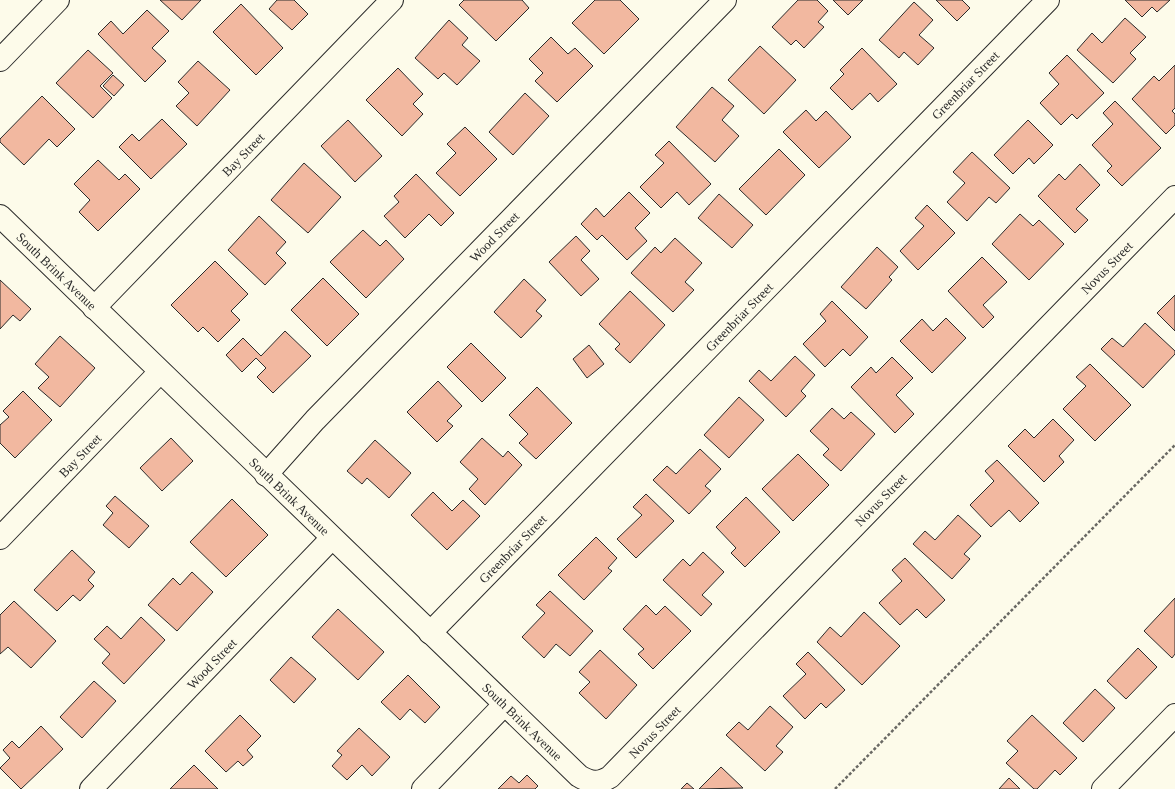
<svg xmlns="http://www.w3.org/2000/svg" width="1175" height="789" font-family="'Times New Roman',serif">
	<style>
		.building { fill: #f2b8a0; stroke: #2b2b2b }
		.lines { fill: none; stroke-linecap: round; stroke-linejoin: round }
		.minor-casing { stroke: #2b2b2b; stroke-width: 24 }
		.path { stroke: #6a6964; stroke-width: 2.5; stroke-dasharray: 3 2; stroke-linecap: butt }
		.minor { stroke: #fdfbea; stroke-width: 22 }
		.labels { text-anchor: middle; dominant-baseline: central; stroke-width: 3; stroke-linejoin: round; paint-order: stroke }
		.street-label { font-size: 13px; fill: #2b2b2b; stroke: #fdfbea }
	</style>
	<rect width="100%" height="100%" fill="#fdfbea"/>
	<g class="building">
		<polygon points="160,0 201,0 182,20"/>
		<polygon points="277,0 294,0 308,14 292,30 269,9"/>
		<polygon points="464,0 522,0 529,8 496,41 459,5"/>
		<polygon points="595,0 620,0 639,19 604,54 572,23"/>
		<polygon points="798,0 817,0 828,11 818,22 824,27 804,48 796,40 791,45 772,27"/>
		<polygon points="833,0 863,0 848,15"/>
		<polygon points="936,0 962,0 970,8 957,21"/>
		<polygon points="1125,0 1170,0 1157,12 1152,7 1142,17"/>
		<polygon points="914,2 933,20 919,35 934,48 918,65 904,52 899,58 879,40"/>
		<polygon points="241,4 283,48 256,75 213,32"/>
		<polygon points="147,10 169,31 152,48 166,61 145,82 98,34 111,21 123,34"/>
		<polygon points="1125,18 1146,37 1130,53 1136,59 1113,83 1077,50 1092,33 1102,43"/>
		<polygon points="449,20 468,38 462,45 480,61 457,85 444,73 438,79 415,58"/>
		<polygon points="551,37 568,54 575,48 593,66 557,102 535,81 543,73 529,59"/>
		<polygon points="760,46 796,80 764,114 728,80"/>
		<polygon points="862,48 897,84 878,102 870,93 852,110 830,88 844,74 840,70"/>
		<polygon points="88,50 113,73 100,86 112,98 93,118 56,83"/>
		<polygon points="1067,55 1104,93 1077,119 1072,114 1061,125 1040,103 1059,84 1049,73"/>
		<polygon points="198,61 230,90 197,126 176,106 189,93 178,82"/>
		<polygon points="1175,65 1175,108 1172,111 1175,114 1175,125 1166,134 1132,99 1154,76 1159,81"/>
		<polygon points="398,68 423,94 413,104 423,114 402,136 366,100"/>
		<polygon points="113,75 124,85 114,96 103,86"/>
		<polygon points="712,87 734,106 722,120 739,136 715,162 676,127"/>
		<polygon points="525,93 549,116 513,155 489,132"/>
		<polygon points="42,96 75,129 57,147 49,139 24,165 0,142 0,139"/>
		<polygon points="1115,101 1161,148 1122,186 1107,171 1112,166 1092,145 1113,124 1103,113"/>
		<polygon points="806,110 816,121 826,111 851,137 819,168 783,132"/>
		<polygon points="162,119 187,144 151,179 119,147 132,134 139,141"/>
		<polygon points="348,120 382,156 355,182 321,146"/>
		<polygon points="1028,120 1053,145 1034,164 1029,158 1013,174 994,155"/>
		<polygon points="465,127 497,159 460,196 436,173 456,153 447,144"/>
		<polygon points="669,141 711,184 689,205 677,192 661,208 640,187 664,163 655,155"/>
		<polygon points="779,149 805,175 766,215 739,189"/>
		<polygon points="972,152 1010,188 996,203 989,197 967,221 947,202 965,183 953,172"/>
		<polygon points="98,160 119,180 125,174 140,189 98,231 79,212 90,200 74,184"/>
		<polygon points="304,163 341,197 308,233 271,200"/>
		<polygon points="1080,164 1100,185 1076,209 1088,220 1075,233 1038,196 1059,174 1065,180"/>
		<polygon points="416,174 454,213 441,226 429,214 405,238 384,216 399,202 394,196"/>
		<polygon points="629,192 650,213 635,228 647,241 627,260 602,235 597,240 581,224 596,208 604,217"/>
		<polygon points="719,194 753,225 732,248 698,218"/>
		<polygon points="927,205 955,233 918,270 900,251 924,226 915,218"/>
		<polygon points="1020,214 1033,226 1039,220 1064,244 1029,280 992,244"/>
		<polygon points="259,216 286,242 276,253 286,263 265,285 228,250"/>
		<polygon points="363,230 380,246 386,240 404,259 366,298 330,262"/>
		<polygon points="576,236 590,251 581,260 599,279 581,296 549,262"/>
		<polygon points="675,238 702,263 685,282 694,290 673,312 631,273 655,247 661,253"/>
		<polygon points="877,247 898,267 889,277 892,280 866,309 841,287"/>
		<polygon points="982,257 1007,282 983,305 994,317 983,328 948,291"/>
		<polygon points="215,261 248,294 231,311 240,320 218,342 203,327 198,332 171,305"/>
		<polygon points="323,278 359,314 327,346 291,310"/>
		<polygon points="524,279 546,300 536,311 542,316 521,338 494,312"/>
		<polygon points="0,280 31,309 20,321 13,315 0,329"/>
		<polygon points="630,291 665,325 630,363 615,349 620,344 599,324"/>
		<polygon points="1175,295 1175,331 1157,313"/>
		<polygon points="832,301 868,337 850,356 843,349 825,367 803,344 826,321 820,314"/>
		<polygon points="946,318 966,338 932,373 900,341 922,319 933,331"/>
		<polygon points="1145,323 1175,351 1175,354 1143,388 1101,349 1112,338 1123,347"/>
		<polygon points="285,331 311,356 273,393 257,377 266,368 256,358 242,372 226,355 243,338 261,356"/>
		<polygon points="60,336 95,368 60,407 38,388 49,377 35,364"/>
		<polygon points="471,343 506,378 482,402 447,367"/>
		<polygon points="589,345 604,364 587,378 573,359"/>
		<polygon points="795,356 815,375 801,391 806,396 786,417 749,381 759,370 771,381"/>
		<polygon points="892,357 913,378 896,395 914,414 895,433 851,387 871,367 876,373"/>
		<polygon points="1090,364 1131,405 1095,441 1063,409 1086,386 1076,377"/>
		<polygon points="438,381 462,406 447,421 453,426 437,442 407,412"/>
		<polygon points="537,387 572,423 536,459 519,443 528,434 509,415"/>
		<polygon points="23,391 52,420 15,458 0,443 0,425 9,417 3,411"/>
		<polygon points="739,397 764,420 729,458 704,435"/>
		<polygon points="832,408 844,419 851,412 875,434 841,471 823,455 829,449 810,431"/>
		<polygon points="1053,419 1074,440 1059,456 1064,462 1044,482 1008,446 1025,429 1034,438"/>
		<polygon points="171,438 193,461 162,491 140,468"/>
		<polygon points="482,438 503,457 508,451 522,465 485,505 469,489 478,479 460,462"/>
		<polygon points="375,440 411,473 389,498 367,478 362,484 347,471"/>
		<polygon points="700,449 721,469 705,486 711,491 689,514 653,480 667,466 676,474"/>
		<polygon points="798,454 829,485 793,521 762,489"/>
		<polygon points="997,460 1039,503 1020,522 1009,510 991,527 970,505 994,481 985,471"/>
		<polygon points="433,492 452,511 463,500 480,516 447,550 411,515"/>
		<polygon points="646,494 674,521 636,558 617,539 642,515 633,507"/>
		<polygon points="115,496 149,526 129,548 103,525 113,513 106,506"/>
		<polygon points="746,497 780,532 745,567 731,553 736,548 716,527"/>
		<polygon points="232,499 268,535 226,577 190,542"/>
		<polygon points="958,515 981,536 964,554 970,559 952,579 913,544 925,531 935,540"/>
		<polygon points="596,537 617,558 608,568 612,571 584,600 558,575"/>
		<polygon points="72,550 95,572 88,580 94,586 80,601 73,595 57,611 34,590"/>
		<polygon points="703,552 724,572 702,595 712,604 701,616 663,580 683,559 690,566"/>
		<polygon points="905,558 945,600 926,618 917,609 900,625 879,603 902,581 892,570"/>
		<polygon points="192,572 213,592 177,631 148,605 173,578 180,585"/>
		<polygon points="550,591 593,631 570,656 556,644 544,658 522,637 545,613 536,605"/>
		<polygon points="1175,598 1175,654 1172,658 1144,631"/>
		<polygon points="14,601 56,641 31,668 8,647 0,654 0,615"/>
		<polygon points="646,605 656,615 665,606 691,631 653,669 638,654 644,649 623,629"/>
		<polygon points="338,609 384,652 358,680 312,637"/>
		<polygon points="864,612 900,646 862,685 817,642 830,627 841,637"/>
		<polygon points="141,617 165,640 124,684 102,663 110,654 94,639 107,626 121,639"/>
		<polygon points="1138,648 1157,667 1126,699 1107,681"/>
		<polygon points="600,650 637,685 606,719 579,693 590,682 579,672"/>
		<polygon points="808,652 845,690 826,708 821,703 805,719 783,696 806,674 796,664"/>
		<polygon points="291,657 316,679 294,703 270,680"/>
		<polygon points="408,675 440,707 425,723 410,709 400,720 381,702"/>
		<polygon points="94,681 116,701 82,738 60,717"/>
		<polygon points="1095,689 1115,708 1083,742 1063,723"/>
		<polygon points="770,706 793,727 776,746 783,752 765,771 726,735 739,722 748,730"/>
		<polygon points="240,715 261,736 247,750 253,757 243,766 238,761 226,772 205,751"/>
		<polygon points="1032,715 1077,758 1060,775 1055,770 1037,789 1034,789 1006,763 1018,751 1007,741"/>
		<polygon points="41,726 63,749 21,789 0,768 10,758 3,750 12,741 19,748"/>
		<polygon points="359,728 390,757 372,776 362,765 347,780 332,766 342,755 337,751"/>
		<polygon points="194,765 218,789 170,789"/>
		<polygon points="721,767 743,788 699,789"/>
		<polygon points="527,775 538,786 535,789 498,789 511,776 519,783"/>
		<polygon points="1009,778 1020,789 999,789"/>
		<polygon points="687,783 694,789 681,789"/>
	</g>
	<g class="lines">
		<g class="minor-casing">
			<g id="minor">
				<polyline points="0,60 58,0"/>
				<path id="s1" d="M0,216l579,560c12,7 19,8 31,1l565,-580"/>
				<path id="s2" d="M94,308l298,-308"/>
				<path id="s3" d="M266,475l49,-55 410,-420"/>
				<path id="s4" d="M0,538l160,-166"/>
				<path id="s5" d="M430,633l618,-633"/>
				<path id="s6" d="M91,789l241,-251"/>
				<polyline points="423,789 504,705"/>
				<polyline points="1103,789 1175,715"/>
			</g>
		</g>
		<polyline class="path" points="835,789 1175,445"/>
		<use href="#minor" class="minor"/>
	</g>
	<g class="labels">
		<g class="street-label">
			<text stroke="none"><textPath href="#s5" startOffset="766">Greenbriar Street</textPath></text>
			<text stroke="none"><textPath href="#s2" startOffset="214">Bay Street</textPath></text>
			<text stroke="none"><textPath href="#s3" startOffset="330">Wood Street</textPath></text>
			<text stroke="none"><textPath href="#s1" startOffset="1550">Novus Street</textPath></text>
			<text stroke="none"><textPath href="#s1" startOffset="79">South Brink Avenue</textPath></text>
			<text stroke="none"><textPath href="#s5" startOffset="442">Greenbriar Street</textPath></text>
			<text stroke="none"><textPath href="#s4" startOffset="115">Bay Street</textPath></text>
			<text stroke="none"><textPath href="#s1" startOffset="403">South Brink Avenue</textPath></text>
			<text stroke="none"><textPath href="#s1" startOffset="1226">Novus Street</textPath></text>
			<text stroke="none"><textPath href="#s5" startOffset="118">Greenbriar Street</textPath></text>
			<text stroke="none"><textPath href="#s6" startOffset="174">Wood Street</textPath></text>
			<text stroke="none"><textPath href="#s1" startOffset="727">South Brink Avenue</textPath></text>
			<text stroke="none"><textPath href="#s1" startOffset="902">Novus Street</textPath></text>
		</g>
	</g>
</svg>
